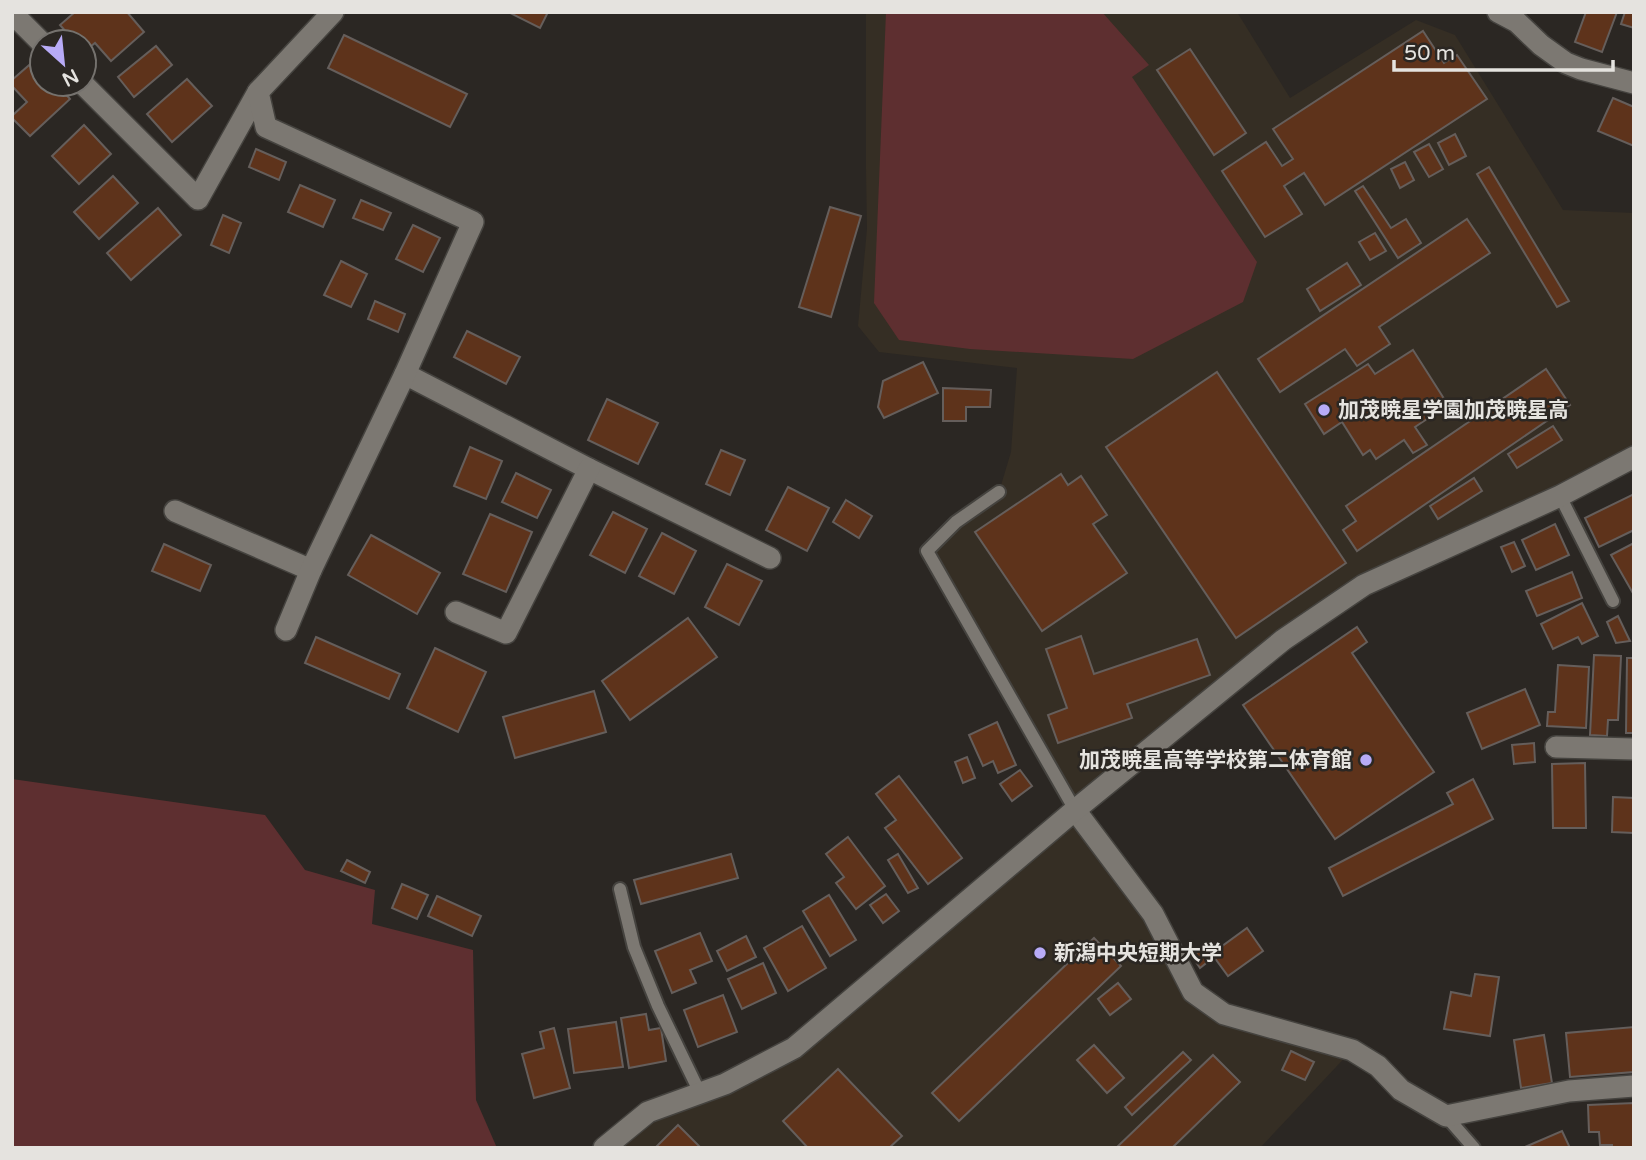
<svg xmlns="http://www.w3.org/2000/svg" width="1646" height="1160" font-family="'Varela Round','Noto Sans JP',sans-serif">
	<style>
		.built { fill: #352e24 }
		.green { fill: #5e2f30 }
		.building { fill: #5e331b; stroke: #655e5b; stroke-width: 2 }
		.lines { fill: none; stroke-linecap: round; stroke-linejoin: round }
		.service-casing { stroke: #45433f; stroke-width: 16 }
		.minor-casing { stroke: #45433f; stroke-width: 24 }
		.tertiary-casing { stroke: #45433f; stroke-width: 24 }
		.service { stroke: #7c7872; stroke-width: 12 }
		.minor { stroke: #7c7872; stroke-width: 21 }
		.tertiary { stroke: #7c7872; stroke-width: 21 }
		.poi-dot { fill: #b8abf7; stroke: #2b2723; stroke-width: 2.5 }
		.labels { text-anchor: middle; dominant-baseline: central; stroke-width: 5; stroke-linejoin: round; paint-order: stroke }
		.poi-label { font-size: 21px; font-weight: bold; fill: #e5e3df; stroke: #2b2723; text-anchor: start }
	</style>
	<rect width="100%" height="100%" fill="#2b2723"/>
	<polygon class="built" points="866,12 1237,12 1290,98 1416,20 1455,35 1563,210 1634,213 1634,457 1364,585 1075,810 1193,992 1352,1050 1260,1148 604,1148 608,1143 794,1048 1075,810 927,551 999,492 1011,452 1017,368 879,352 858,326 867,229 866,169"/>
	<g class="green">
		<polygon points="886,12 1102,12 1149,65 1132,77 1257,262 1243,302 1133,359 970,349 899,340 874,303"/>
		<polygon points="12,779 265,815 305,870 375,890 372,924 473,950 476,1100 497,1148 12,1148"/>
	</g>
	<g class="building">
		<polygon points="75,12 127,12 144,32 111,61 95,43 84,52 84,42 75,42 60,25"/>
		<polygon points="508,12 548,12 540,28"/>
		<polygon points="1586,12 1617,12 1602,52 1575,42"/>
		<polygon points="1625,12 1634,12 1634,28 1621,24"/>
		<polygon points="1423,31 1444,63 1457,55 1487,99 1325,205 1304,173 1284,186 1302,214 1265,237 1222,171 1266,142 1282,166 1293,159 1273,129"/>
		<polygon points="344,35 467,94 450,127 328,68"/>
		<polygon points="156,46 172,65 134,97 118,77"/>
		<polygon points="1190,49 1246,133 1214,155 1157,70"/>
		<polygon points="35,60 42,68 42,84 57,84 70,99 30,136 12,118 12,116 27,102 12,86 12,80"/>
		<polygon points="187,79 212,106 172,142 147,114"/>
		<polygon points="1613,98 1634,107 1634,146 1598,131"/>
		<polygon points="84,125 111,154 79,184 52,156"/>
		<polygon points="1455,134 1466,156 1449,165 1438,143"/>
		<polygon points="1429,144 1443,169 1429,177 1414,152"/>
		<polygon points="256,149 286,162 279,180 249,167"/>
		<polygon points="1405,162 1414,180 1400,188 1391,169"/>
		<polygon points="1489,167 1569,301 1557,307 1477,174"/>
		<polygon points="113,176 138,203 99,239 74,212"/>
		<polygon points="300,185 335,200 323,227 288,212"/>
		<polygon points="1363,186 1391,228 1406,219 1421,243 1398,258 1355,191"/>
		<polygon points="361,200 391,213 383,230 353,218"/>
		<polygon points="830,207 861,216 831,317 799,307"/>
		<polygon points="158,208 181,235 131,280 107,253"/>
		<polygon points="223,215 241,223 229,253 211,245"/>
		<polygon points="1467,219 1490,253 1379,327 1390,344 1357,366 1345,349 1280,392 1258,359"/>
		<polygon points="413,225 440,238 423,272 396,259"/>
		<polygon points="1375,233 1386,251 1370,260 1359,242"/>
		<polygon points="341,261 367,274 351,307 324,295"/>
		<polygon points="1347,263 1361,285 1320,311 1307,289"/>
		<polygon points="375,301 405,314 398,332 368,319"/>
		<polygon points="467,331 520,357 506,384 454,357"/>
		<polygon points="1413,350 1448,405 1415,427 1427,445 1413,453 1404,440 1376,459 1370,450 1363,455 1342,422 1324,434 1305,404 1368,364 1375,374"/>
		<polygon points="923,362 938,393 884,418 878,407 883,381"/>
		<polygon points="1546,369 1570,405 1357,551 1343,530 1356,521 1346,506"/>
		<polygon points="1217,372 1346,563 1236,638 1106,447"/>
		<polygon points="943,388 991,390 990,407 966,407 966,421 943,421"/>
		<polygon points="607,399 658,423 638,464 588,440"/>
		<polygon points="1553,426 1562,440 1517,468 1508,454"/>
		<polygon points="470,447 502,461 486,499 454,486"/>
		<polygon points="721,450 745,460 730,495 706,484"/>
		<polygon points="516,473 551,490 537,518 502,502"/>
		<polygon points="1061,474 1068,485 1081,476 1107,515 1093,524 1127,573 1042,631 975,532"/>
		<polygon points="1474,478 1482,491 1438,519 1430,506"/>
		<polygon points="788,487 829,508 807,551 766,530"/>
		<polygon points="1634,494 1634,530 1599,547 1585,518"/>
		<polygon points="846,500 872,516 859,538 833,522"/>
		<polygon points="613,512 647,529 625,573 590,555"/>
		<polygon points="490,514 532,532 506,592 463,574"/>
		<polygon points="1555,524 1569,555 1536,570 1522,540"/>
		<polygon points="662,533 696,551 674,594 639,576"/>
		<polygon points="371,535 440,573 417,614 348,575"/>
		<polygon points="1514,542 1525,566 1512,572 1501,547"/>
		<polygon points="1634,543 1634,595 1611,555"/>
		<polygon points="164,544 211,565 200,591 152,571"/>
		<polygon points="727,564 762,581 739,625 705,607"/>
		<polygon points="1572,572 1582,598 1537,616 1526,591"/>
		<polygon points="1582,603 1598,636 1582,644 1578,637 1553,649 1541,624"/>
		<polygon points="1618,616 1630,641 1616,643 1607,622"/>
		<polygon points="688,618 717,657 630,720 602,681"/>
		<polygon points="1357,627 1367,642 1352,653 1434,772 1335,839 1243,705"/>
		<polygon points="1081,636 1094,674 1197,639 1210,675 1127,704 1132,718 1058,743 1048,715 1067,708 1046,649"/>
		<polygon points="316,637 400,674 389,699 305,663"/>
		<polygon points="435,648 486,672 458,732 407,708"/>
		<polygon points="1594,655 1621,656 1618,720 1608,720 1607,736 1590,735"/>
		<polygon points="1627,658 1634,658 1634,733 1626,733"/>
		<polygon points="1558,665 1589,667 1586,728 1547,726 1548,712 1555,712"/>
		<polygon points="1525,689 1540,725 1482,749 1467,713"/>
		<polygon points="594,691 606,732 515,758 503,717"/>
		<polygon points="997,722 1016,765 998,773 993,761 983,766 969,735"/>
		<polygon points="1534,743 1535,762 1514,764 1512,745"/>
		<polygon points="967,757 975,778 963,783 955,762"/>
		<polygon points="1585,763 1586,828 1553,828 1552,764"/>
		<polygon points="1020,770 1032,786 1012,801 1000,784"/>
		<polygon points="899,776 962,858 928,884 885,828 896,820 876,794"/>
		<polygon points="1473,779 1493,819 1343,896 1329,868 1453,804 1447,793"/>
		<polygon points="1613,797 1634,798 1634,833 1612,832"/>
		<polygon points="848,837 885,886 856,909 836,883 844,877 826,854"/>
		<polygon points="731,854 738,878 641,904 634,880"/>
		<polygon points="898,854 918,888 908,893 888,860"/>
		<polygon points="347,860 370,872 365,883 341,871"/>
		<polygon points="402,884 428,895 417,919 392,908"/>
		<polygon points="886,894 899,911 883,923 870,905"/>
		<polygon points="829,895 856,940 830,956 803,911"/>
		<polygon points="437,896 481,916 472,936 428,916"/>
		<polygon points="802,926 826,968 788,991 764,948"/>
		<polygon points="1247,928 1263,951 1228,976 1214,957 1200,968 1192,956 1213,942 1218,949"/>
		<polygon points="700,933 712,961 690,970 696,983 672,993 655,951"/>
		<polygon points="746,936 756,957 727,971 717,951"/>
		<polygon points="1094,938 1121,966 959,1121 932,1093"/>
		<polygon points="763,963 776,993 742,1009 728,979"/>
		<polygon points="1475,974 1499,977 1490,1036 1444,1029 1451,992 1471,996"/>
		<polygon points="1118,983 1131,999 1110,1015 1098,999"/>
		<polygon points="723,995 737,1032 698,1047 684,1010"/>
		<polygon points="646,1014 649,1030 661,1028 666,1061 629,1068 621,1018"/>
		<polygon points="616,1022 623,1067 574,1073 568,1029"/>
		<polygon points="1634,1027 1634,1072 1570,1077 1566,1033"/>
		<polygon points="554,1028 570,1088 534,1098 522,1054 544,1048 540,1032"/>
		<polygon points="1544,1035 1552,1083 1521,1088 1514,1040"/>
		<polygon points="1094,1045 1124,1078 1107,1093 1077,1060"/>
		<polygon points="1291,1051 1314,1062 1305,1080 1282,1070"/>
		<polygon points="1183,1052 1191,1060 1132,1115 1125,1107"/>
		<polygon points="1213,1055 1240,1082 1172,1148 1116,1148"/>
		<polygon points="838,1069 902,1136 889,1148 808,1148 783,1121"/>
		<polygon points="1634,1103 1634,1148 1612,1148 1612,1145 1600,1145 1599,1132 1589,1132 1588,1105"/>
		<polygon points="678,1125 701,1148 655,1148"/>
		<polygon points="1562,1131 1570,1148 1526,1148 1525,1147"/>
	</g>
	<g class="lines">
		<g class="service-casing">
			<g id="service">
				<polyline points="999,492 956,522 927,551 1075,810"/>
				<polyline points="1560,496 1613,601"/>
				<polyline points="620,889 634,947 658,1006 700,1093"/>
				<polyline points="1446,1116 1474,1148"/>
			</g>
		</g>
		<g class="minor-casing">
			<g id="minor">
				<polyline points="1498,12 1517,22 1541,45 1566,63 1581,69 1634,83"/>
				<polyline points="12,13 42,43"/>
				<polyline points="83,84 198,199 258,92"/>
				<polyline points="405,374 589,469 770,558"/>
				<polyline points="175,511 311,570"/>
				<polyline points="456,612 506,633 589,469"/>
				<polyline points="286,630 311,570 405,374 473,222 266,127 258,92 333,12"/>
				<polyline points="1556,747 1634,749"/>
				<polyline points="1075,810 1153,914 1193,992 1224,1014 1352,1050 1378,1066 1401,1090 1446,1116 1569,1091 1634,1086"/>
			</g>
		</g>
		<g class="tertiary-casing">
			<polyline id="tertiary" points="604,1148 648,1112 725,1084 794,1048 1075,810 1283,640 1364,585 1560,496 1634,457"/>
		</g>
		<use href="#service" class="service"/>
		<use href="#minor" class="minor"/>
		<use href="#tertiary" class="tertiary"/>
	</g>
	<g class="poi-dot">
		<circle cx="1324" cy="410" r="7"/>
		<circle cx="1366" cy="760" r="7"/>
		<circle cx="1040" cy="953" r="7"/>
	</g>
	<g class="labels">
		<g class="poi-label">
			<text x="1338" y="410">加茂暁星学園加茂暁星高</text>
			<text x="1352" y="760" text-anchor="end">加茂暁星高等学校第二体育館</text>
			<text x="1054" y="953">新潟中央短期大学</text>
		</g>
	</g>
	<rect width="1646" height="1160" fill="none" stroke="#e5e3df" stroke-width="28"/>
	<g transform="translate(63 63) rotate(153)"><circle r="33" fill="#2b2723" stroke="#75726e" stroke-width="2"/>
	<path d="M0-5L12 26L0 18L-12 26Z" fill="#b8abf7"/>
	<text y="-10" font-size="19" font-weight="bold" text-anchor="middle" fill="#e5e3df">N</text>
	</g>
	<path d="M1394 60v10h219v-10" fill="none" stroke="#e5e3df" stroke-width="3.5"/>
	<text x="1404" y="60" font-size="21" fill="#e5e3df" stroke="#2b2723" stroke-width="5" paint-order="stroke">50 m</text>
</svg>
